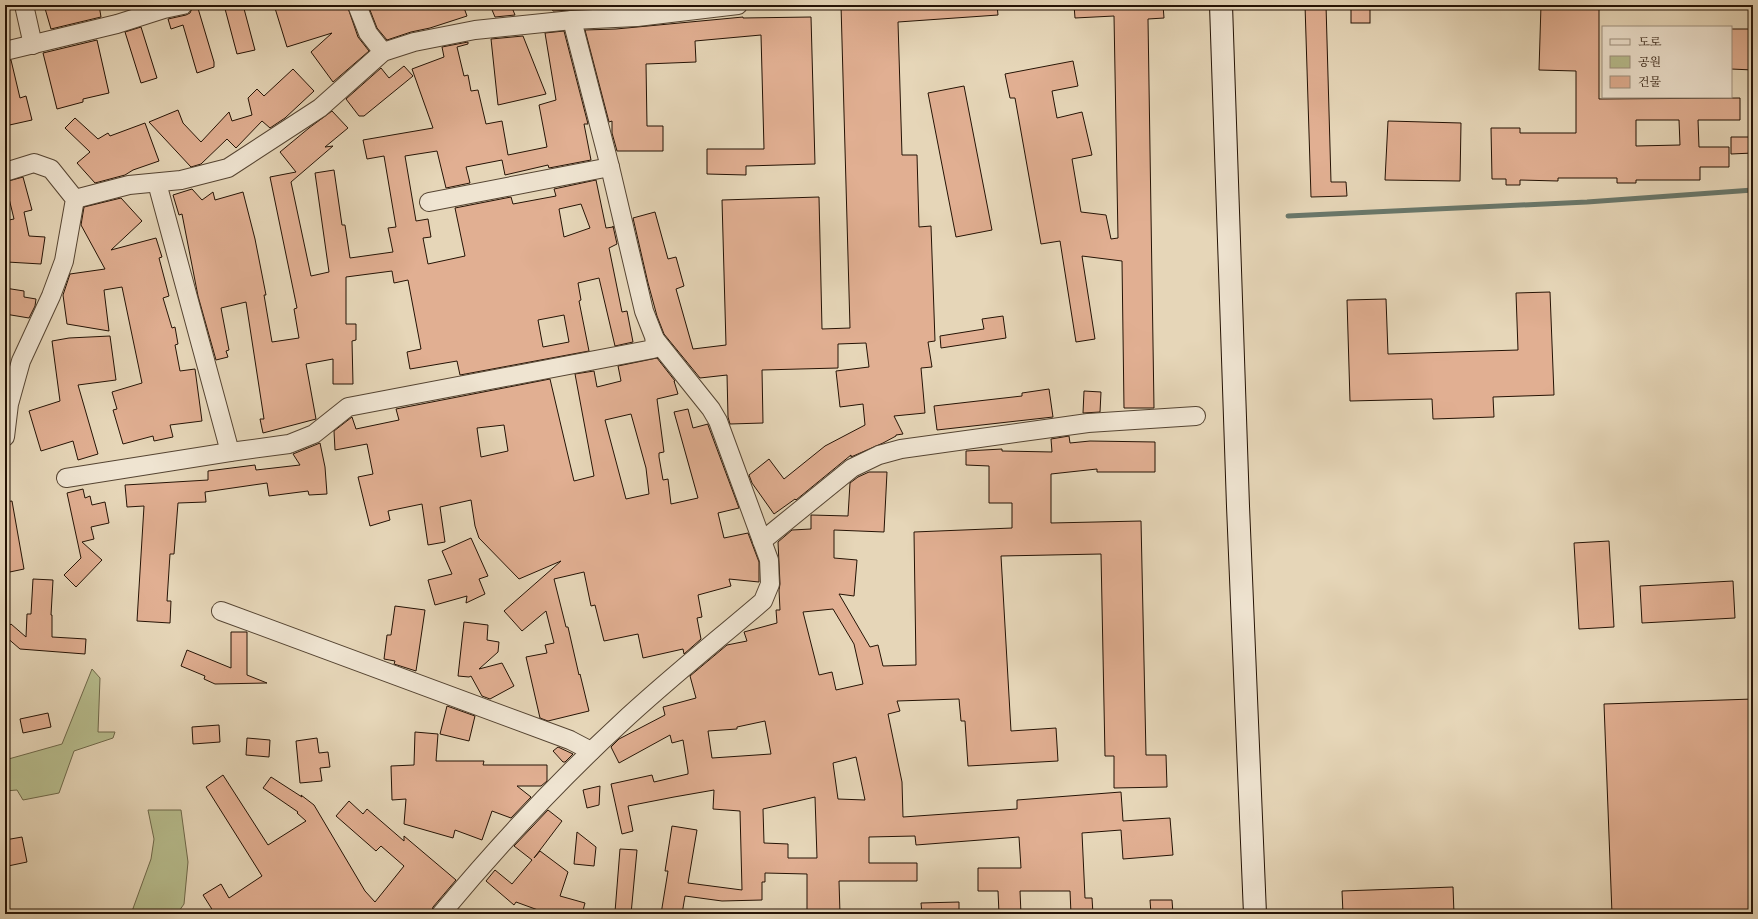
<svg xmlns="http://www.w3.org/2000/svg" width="1758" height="919" font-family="Alegreya,'Noto Serif KR',serif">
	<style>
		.green { fill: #b7bd8e; stroke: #6e684a }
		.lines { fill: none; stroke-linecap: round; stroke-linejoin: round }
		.stream { stroke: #69776a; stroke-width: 5 }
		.building { fill: #e1af92; stroke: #251305; fill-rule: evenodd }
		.minor-casing { stroke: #554432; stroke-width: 20 }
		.secondary-casing { stroke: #251305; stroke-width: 24 }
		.minor { stroke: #efe4d1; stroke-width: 18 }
		.secondary { stroke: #efe4d1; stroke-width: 22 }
	</style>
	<rect width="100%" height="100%" fill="#e6d6b8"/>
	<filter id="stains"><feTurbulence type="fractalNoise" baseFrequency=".005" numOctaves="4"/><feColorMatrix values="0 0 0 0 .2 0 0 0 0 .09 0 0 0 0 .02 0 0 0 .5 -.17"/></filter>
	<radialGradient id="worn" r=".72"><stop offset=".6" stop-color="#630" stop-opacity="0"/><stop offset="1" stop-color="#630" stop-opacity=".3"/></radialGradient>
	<g class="green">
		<polygon points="92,669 100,678 98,732 115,732 113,738 74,751 59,793 23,800 17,790 5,791 5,760 62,744"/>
		<polygon points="148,810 181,810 188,862 184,904 177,914 131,914 151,859 154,839"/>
	</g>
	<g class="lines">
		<polyline class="stream" points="1288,216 1587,202 1753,190"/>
	</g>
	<g class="building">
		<polygon points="44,5 99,5 101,17 51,29"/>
		<polygon points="197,5 214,62 214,67 197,73 183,25 171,29 168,19 186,15 190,13 193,6"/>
		<polygon points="224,5 243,5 255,50 237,54"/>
		<polygon points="274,5 347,5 358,37 369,51 333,82 311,52 332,33 287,47"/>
		<polygon points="368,5 463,5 467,16 430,28 411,32 387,40 377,28"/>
		<polygon points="490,5 511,5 515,15 495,17"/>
		<polygon points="550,5 611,5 612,8 553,11"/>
		<polygon points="841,5 997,5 998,15 898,22 902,155 917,155 919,227 931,226 935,341 928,342 932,367 921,368 925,413 894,416 903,434 896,435 896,436 883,443 851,457 851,455 796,500 795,499 774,514 752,483 749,475 769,459 784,479 825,446 865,425 863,404 840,407 836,371 869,367 866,343 838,344 838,368 762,370 763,423 730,424 728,417 727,375 700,378 664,334 657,316 648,283 633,218 655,212 668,259 676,257 684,286 676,289 693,349 726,345 722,200 819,197 822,329 850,328"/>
		<polygon points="1074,5 1163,5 1164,18 1148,19 1154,408 1124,408 1122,261 1082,256 1095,339 1076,342 1060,241 1041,244 1015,98 1010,98 1005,74 1073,61 1078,86 1052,91 1057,118 1082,112 1092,155 1072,159 1081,212 1106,215 1111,239 1118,238 1114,16 1075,18"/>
		<polygon points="1305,5 1326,5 1331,182 1346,182 1347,196 1311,197"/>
		<rect x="1351" y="5" width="19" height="18"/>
		<path d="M1541,5h58v94l141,-1v22h-42l1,27h30v20h-29v13h-64v3h-19v-5h-59v3l-38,-1v5h-14v-6h-14l-1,-51h29v5h56v-62l-37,-1zM1636,120h43l1,25 -44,1z"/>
		<polygon points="743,17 743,18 811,17 815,164 746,166 746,175 707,174 707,149 764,149 761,35 695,41 696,62 646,64 647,126 663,126 663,151 617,151 612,133 612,121 609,122 585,30 616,29"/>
		<polygon points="141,27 157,78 141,83 125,32"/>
		<polygon points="1731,29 1753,29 1753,70 1731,69"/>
		<path d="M564,31l24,93h-4l7,36 -42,8 -1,-3 -43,10 -3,-15 -36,7 4,16 -24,5 -9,-37 -32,5 11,65 12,-2 3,18 -8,1 5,26 37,-8 -10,-48 56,-11 2,7 43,-8 -2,-7 42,-9 10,48 7,-1v-1l4,18 -8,4 13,64 5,-1 6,31 -18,4 -16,-68 -21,5 3,17 -2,1 10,50 -129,24 -3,-14 -47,8 -3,-17 14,-3 -13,-69 -14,3 -2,-12 -46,6v47h10v16l-4,1 1,43h-20v-25l-27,5 10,55 -53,14 -3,-14h4l-18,-117 -25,6 8,42 -3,1 2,6 -12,3 -18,-64 -16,-82 -3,1 -6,-20 19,-6 10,11 11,-8 2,8 28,-8 12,47 11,56h-2l8,47 27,-4 -5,-29 3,-1 -27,-131 26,-5 -16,-20 29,-24 23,-17 16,17 -23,19 8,-1 -42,36 20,94 18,-4 -14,-99 19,-3 8,55h3l5,33 43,-6 -5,-24 8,-1 -12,-71 -17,3 -4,-19 70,-12 -21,-59 32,-12 -2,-10 26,-5v2l-11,3 7,29 4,-1 3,16 7,-1 8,34 16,-3 6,34 39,-8 -8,-42 17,-5 -11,-67zM581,204l9,24 -26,9 -5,-28zM564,315l5,27 -26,5 -5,-27z"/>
		<polygon points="523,36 546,94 498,105 491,39"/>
		<polygon points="97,40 109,93 83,99 83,102 57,109 43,53"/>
		<polygon points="11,60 20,98 26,96 32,120 5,126 5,61"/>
		<polygon points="404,66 413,76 364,116 359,116 346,99 381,68 389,78"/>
		<polygon points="293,69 314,91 285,118 270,128 262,121 236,148 227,139 201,164 191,167 149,122 178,110 183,123 201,142 229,112 232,121 252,115 248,98 257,89 264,96"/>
		<polygon points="964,86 992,230 956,237 928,93"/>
		<polygon points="75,118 98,139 108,133 110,136 145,123 159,161 133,170 125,175 95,183 77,163 90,152 65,128"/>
		<polygon points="1388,121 1461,123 1460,181 1385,180"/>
		<polygon points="1731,137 1753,137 1753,153 1731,154"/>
		<polygon points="23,177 32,210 24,212 29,236 45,237 41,264 7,262 9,220 14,219 5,182"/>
		<polygon points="121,198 142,221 111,250 156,238 162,257 159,258 169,296 163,298 172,328 175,327 178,344 175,345 180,371 195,369 202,421 170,425 173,437 154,441 153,436 123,444 113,410 117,409 112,392 142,383 122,287 104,290 109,331 67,324 63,295 70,274 105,269 81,225 84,207"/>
		<polygon points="5,288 24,291 24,297 36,299 35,306 29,318 5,314"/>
		<polygon points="1550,292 1554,395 1493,397 1494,417 1433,419 1432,399 1350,401 1347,300 1386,299 1388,354 1518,350 1516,293"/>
		<polygon points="1003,316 1006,338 941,348 940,336 984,329 982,319"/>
		<polygon points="110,336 116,380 78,385 98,454 78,460 73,441 41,451 29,411 60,401 52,341 69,338"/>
		<path d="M657,358l18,23h-1l4,13 -21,5 7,53 -5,1v4l4,23 5,-1 3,25 27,-6 -24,-86 14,-3 5,19 15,-4v1l31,83 -21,5 6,25 24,-5 11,29v20l-30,-3 2,7 -33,9 4,22 -5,1 4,21 -17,15 -1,-5 -40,9 -5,-24 -34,7 -9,-36 -4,1 -7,-34 -30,7 12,48h2l11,48 1,-1 9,37 -41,10 -8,-3 -14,-61 21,-4 -2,-8 9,-2 -8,-32 -24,20 -18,-20 57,-50 -42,18 -40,-41 -4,-12 -4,-26 -31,7 5,35 -17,3 -6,-41 -34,7 2,9 -20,6 -12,-49 15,-3 -6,-30 -32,6 -1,-19 18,-14 4,12 43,-9 -3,-11 154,-30 24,102 20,-5 -19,-102 19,-3 3,16 24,-6 -3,-15zM631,414l15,54 3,26 -23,5 -21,-79zM504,425l4,26 -27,6 -4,-29z"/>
		<polygon points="1049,389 1053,417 937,430 934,406 1022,396 1022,393"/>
		<polygon points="1084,391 1101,392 1100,412 1083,413"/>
		<path d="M1069,436l1,7 20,-2 65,1v30h-58v-3l-46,5v49l90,-2 5,234h20l1,32 -53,1v-32h-9l-4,-202 -100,2 10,175 45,-3 2,33 -90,5 -3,-45h-4l-2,-22 -62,2 3,10 -12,3 14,68 1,35 114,-8v-9l104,-8 2,29 47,-3 3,37 -50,4 -2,-29 -39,3 3,65h7l1,16h-22l-1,-23h-50l1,23h-22l-1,-23h-20v-23h43l-2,-31 -103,8 -1,-9 -46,1v26h48v18h-78l1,33h-33v-40l-42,-1v9h-3v18l-40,1 -37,-5 -3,18h-21l7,-43h-3l7,-45 25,4 -9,53 54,7 -2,-79 -27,-2 1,-19 -40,7 -46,9 5,25 -11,3 -11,-50 41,-9 2,7 34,-8v-3l-5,-31 -11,3 -2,-8 -51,28 -8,-16 8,-8 46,-24 -2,-8 33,-9 -6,-22 37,-31 20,-4 -3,-9 33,-9 -1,-13h4l-1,-20 1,-6 -2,-42 14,-12 19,-1v-14l37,1 2,-33 8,-6 11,-5h18l-3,60 -50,-2v28l23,2 -3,36 -15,-2 31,53 8,-2 5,21 33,-1 -2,-133 98,-4v-25h-23v-37l-23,-1v-14l36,-2v2l50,1 -1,-13zM833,609l21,35 9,40 -27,6 -4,-18 -13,3 -16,-63zM765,721l6,33 -59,4 -4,-27 29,-2v-2zM856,757l9,43 -27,-1 -5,-36zM815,797l2,61h-29v-14l-24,-1 -1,-34z"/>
		<polygon points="320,443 325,467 327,494 309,495 308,491 269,496 267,483 205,492 206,502 178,503 174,554 170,554 167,601 171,601 170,623 137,621 144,506 127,507 125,485 208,480 208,471 255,465 256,470 300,465 293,454"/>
		<polygon points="83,489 85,498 90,496 92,505 105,502 109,523 91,527 94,539 82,542 102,560 76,587 64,575 81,558 67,493"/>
		<polygon points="12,501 24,569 5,573 5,502"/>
		<polygon points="471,538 488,576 479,579 485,594 466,603 467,596 435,605 428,580 452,574 442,551"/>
		<polygon points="1609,541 1614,627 1579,629 1574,543"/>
		<polygon points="33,579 53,580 51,615 52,615 52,637 86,639 85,654 20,649 5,636 5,630 11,624 26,637 27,614 31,614"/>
		<polygon points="1733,581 1735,618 1642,623 1640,586"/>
		<polygon points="395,606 425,610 416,671 394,664 395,661 384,659 387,635 391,635"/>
		<polygon points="464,622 488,625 487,640 499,642 498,652 479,669 502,663 514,686 490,699 482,696 471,676 469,677 458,676"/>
		<polygon points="231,632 247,632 247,675 267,683 215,684 204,679 205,676 181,666 187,650 231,668"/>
		<polygon points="1753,699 1753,914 1612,914 1604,704"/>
		<polygon points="447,706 475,716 469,741 440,734"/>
		<polygon points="48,713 51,727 23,733 20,719"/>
		<polygon points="219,725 220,742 193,744 192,727"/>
		<polygon points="415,732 438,734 436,761 484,761 483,765 547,765 547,781 541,786 517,786 531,797 511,818 492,811 482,840 455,830 453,838 404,824 406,799 392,800 391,766 414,765"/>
		<polygon points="247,738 270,740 269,757 246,755"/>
		<polygon points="317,738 319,753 328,752 330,767 320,768 322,781 300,783 296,741"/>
		<polygon points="558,747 573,754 565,762 563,762 553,751"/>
		<polygon points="223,775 268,845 306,821 297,813 298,812 263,788 271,777 302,797 301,795 314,805 365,891 375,902 404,866 381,846 376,851 336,816 349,801 363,814 367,809 404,841 404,836 456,880 433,907 431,914 215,914 203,895 221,884 229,898 262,876 206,787"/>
		<polygon points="600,786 599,805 587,808 583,790"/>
		<polygon points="548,810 562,821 534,858 540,851 568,872 560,896 585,903 582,914 549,914 516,902 514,905 486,881 495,870 512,884 532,860 514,846"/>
		<polygon points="577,832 596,847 594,866 574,864"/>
		<polygon points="22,837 27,862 8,866 5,840"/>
		<polygon points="620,849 637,850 631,914 615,912"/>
		<polygon points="1453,887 1454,914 1343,914 1342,891"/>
		<polygon points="1150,900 1172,900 1173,914 1151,914"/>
		<polygon points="959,902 959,914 922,914 921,903"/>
	</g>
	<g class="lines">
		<g class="minor-casing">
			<g id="minor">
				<polyline points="24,5 33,45"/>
				<polyline points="357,5 368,33 383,52"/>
				<polyline points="5,51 117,24 164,9 183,5"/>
				<polyline points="5,172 34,163 51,169 75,199 64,261 51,296 21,361 9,404 5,437"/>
				<polyline points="157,183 230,452"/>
				<polyline points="75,199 129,185 181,180 228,168 320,108 383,52 414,42 475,30 572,20 637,17 738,5"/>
				<polyline points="429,202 610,167"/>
				<polyline points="66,478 230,452 289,444 314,434 348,407 653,349 655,339"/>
				<polyline points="762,541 852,468 879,455 901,449 1088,423 1196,416"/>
				<polyline points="221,611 570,740 591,751"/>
				<path d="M441,914c56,-67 115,-131 179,-190 46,-43 95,-82 143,-123l7,-17 -1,-24 -51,-139 -7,-12 -56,-70 -11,-28 -34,-144 -38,-147"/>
			</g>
		</g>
		<g class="secondary-casing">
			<polyline id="secondary" points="1221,5 1238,506 1255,914"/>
		</g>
		<use href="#minor" class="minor"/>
		<use href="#secondary" class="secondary"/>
	</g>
	<rect width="1758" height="919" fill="none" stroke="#e6d6b8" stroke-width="20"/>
	<rect x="6" y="6" width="1746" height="907" fill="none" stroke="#251305" stroke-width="2"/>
	<rect x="10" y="10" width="1738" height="899" fill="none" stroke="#251305"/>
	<rect x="1602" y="26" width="130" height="72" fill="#efe4d1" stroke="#9e907f"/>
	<rect x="1610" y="39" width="20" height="6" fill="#efe4d1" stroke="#9e907f"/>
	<text x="1638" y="46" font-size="12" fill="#251305">도로</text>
	<rect x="1610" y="56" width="20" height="12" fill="#b7bd8e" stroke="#9e907f"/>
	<text x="1638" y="66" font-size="12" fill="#251305">공원</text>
	<rect x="1610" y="76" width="20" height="12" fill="#e1af92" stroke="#9e907f"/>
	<text x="1638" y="86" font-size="12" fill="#251305">건물</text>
	<rect width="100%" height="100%" filter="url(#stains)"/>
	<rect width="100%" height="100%" fill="url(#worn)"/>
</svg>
